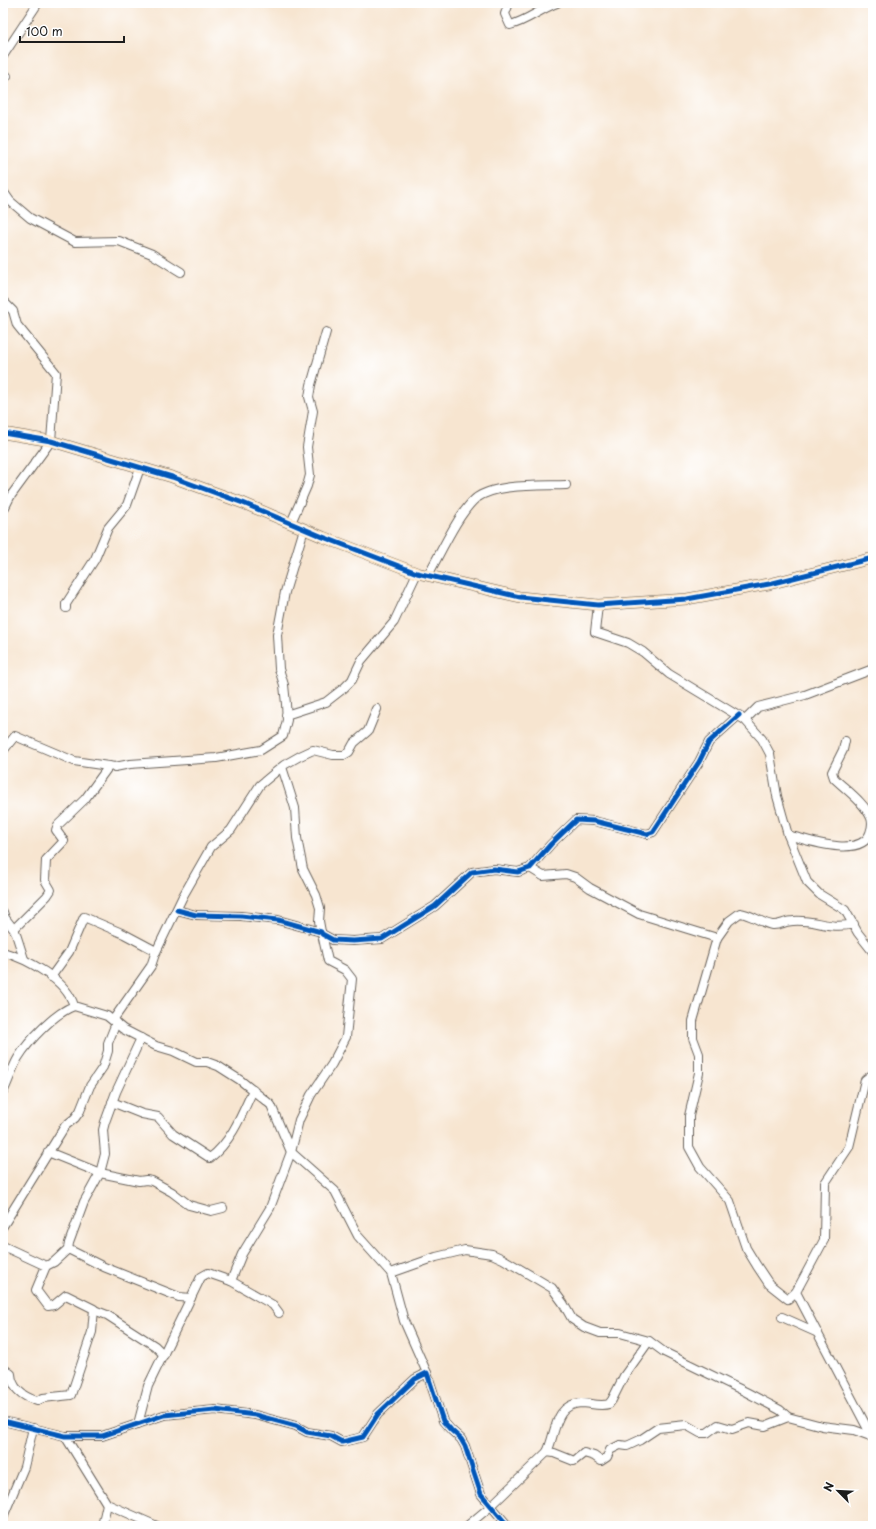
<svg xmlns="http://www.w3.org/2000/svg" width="876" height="1529" font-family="'Playpen Sans',sans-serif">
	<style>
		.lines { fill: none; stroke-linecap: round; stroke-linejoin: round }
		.street-casing { stroke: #69625b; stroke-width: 10 }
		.secondary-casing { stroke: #69625b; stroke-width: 12 }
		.street { stroke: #fff; stroke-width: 8 }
		.secondary { stroke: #fde5c5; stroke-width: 11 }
		.cycleway-casing { stroke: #fff; stroke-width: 8 }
		.cycleway { stroke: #0057b8; stroke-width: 5 }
	</style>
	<rect width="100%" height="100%" fill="#fff"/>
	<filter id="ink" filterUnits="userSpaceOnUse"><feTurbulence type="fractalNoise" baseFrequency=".025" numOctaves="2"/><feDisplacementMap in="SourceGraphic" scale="8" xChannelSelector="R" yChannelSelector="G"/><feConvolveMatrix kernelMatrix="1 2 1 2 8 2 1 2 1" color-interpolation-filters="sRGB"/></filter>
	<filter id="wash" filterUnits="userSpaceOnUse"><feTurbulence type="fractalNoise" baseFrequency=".012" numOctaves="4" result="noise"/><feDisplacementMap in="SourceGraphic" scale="16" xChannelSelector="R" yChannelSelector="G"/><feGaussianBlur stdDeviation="0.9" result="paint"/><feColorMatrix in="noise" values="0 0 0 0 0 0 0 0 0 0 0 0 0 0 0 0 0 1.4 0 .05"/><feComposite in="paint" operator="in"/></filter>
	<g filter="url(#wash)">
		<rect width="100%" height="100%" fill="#f7e5d0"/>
	</g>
	<g filter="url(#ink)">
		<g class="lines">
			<g class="street-casing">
				<g id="street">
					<path d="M509,3l-4,11 5,11c17,-4 30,-16 47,-22"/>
					<polyline points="3,56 38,3"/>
					<polyline points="3,73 7,76 3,80"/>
					<polyline points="3,191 10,201 30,218 75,242 119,241 152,254 181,272"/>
					<polyline points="3,301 13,311 17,325 56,373 51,441 10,497 3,511"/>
					<polyline points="291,523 307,486 310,475 307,447 313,411 309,397 311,385 326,332"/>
					<path d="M428,575c12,-21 30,-61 47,-76 20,-16 66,-13 91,-14"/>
					<path d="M598,605l-3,27 33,11 15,9 26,22 76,46 17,19 8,15 7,42 11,39c19,5 73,24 82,-2 2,-5 3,-9 1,-15 -7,-16 -25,-28 -37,-40l-2,-6 11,-22 2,-9"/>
					<polyline points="66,608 66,604 95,559 108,528 127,505 140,468"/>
					<polyline points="286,715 326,702 344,688 352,680 361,661 394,622 417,573"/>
					<polyline points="745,720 758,707 805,695 873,669"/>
					<polyline points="3,751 15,736 74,761 115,767 130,764 216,758 261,750 283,736 287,720 286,704 284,685 279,669 277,635 285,592 304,529"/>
					<polyline points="282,767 295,808 297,838 303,869 316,895 320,908 319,921 321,932"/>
					<polyline points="788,835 807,882 819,894 845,910 858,933 873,952"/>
					<polyline points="530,868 543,876 566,874 575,877 590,888 639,914 717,938"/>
					<polyline points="177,910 196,915 241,916 278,920 321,932 322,934 333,940 353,941 382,939 435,906 472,872 494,869 518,872 530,868 551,844 576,820 594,821 647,834 653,832 699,762 709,742 739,715"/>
					<polyline points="3,912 5,918 15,931 24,959"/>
					<polyline points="14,929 47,896 51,890 45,880 46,860 64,841 56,830 58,825 85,799 109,766"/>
					<path d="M3,952c24,7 64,28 71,54 -19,7 -45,34 -56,52 -6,10 -9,23 -15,34"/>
					<polyline points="51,977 69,952 84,917 124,934 156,951"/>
					<polyline points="74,1006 107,1016 123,1029 156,1046 173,1051 196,1062 207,1062 218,1066 240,1080 271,1105 291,1152 335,1191 358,1236 391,1273 404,1321 427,1373"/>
					<polyline points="113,1020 151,966 155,954 183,896 211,847 231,830 260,785 284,765 300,756 313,750 333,755 344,755 349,752 354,743 368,731 377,709"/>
					<path d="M112,1102l30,12 16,3 15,17 37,24c22,-17 32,-44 43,-68"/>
					<polyline points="48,1152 100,1173 139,1181 146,1180 152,1181 172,1192 189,1205 211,1211 223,1208"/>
					<polyline points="3,1226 65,1126 75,1118 80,1111 90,1086 103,1067 108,1051 108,1043 116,1023"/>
					<path d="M3,1246l43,20 -10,24 12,16 6,-1 12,-10 28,14 -2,23 -21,63 -28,3 -6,3c-13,-4 -25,-12 -26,-27l-8,-6"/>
					<polyline points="68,1249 69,1243 84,1202 100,1173 105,1154 103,1130 105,1122 116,1092 141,1038"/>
					<polyline points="46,1266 54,1262 68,1249 104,1267 179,1297 191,1298"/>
					<polyline points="391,1273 436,1257 465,1250 492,1254 503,1259 552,1288 563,1303 572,1319 584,1327 600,1333 620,1333 649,1341 664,1352 746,1392 780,1410 788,1417"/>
					<polyline points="231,1281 273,1305 279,1313"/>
					<path d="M796,1292l-8,7 -19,-15 -12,-18 -11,-18 -16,-47 -30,-34 -11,-20v-31l10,-43v-19l-6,-16v-17l24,-83 12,-17 11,-8c11,1 21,10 32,12 7,1 13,-4 21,-4 23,-2 35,9 61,3"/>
					<polyline points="94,1310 107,1315 155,1346 164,1355"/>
					<polyline points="782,1317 818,1333"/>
					<polyline points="3,1421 65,1436 102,1436 164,1415 215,1410 255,1415 296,1426 307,1432 331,1436 342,1442 363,1437 378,1414 415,1379 427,1373 443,1421 451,1430 461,1439 465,1446 481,1494 508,1526"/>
					<polyline points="138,1424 148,1386 201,1277 208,1273 231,1281 242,1254 270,1208 291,1152 299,1120 311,1095 332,1064 346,1037 352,979 345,970 328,961 322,934"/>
					<polyline points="65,1436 107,1504 157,1526"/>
					<polyline points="872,1437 796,1292 824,1240 825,1183 849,1147 865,1080 873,1074"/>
					<path d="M547,1452c9,-18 7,-48 34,-49 9,0 19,4 28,1l3,-4 12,-24 25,-35"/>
					<polyline points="3,1517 24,1467 33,1428"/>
					<polyline points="102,1526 107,1504"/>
					<polyline points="467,1526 491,1506 547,1452 554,1453 574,1461 584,1453 594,1456 601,1461 607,1457 610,1450 620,1445 627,1446 640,1440 658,1428 686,1425 700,1433 707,1433 718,1425 732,1429 749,1423 765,1426 788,1417 822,1426 854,1430 873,1437"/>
				</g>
			</g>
			<g class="secondary-casing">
				<polyline id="secondary" points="3,433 51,441 172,477 243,503 323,537 417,573 520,597 598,605 687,599 769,584 873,558"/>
			</g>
			<use href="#street" class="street"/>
			<use href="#secondary" class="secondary"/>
			<g class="cycleway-casing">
				<g id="cycleway">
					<polyline points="3,433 51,441 172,477 243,503 323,537 417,573 520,597 598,605 687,599 769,584 873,558"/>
					<polyline points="177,910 196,915 241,916 278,920 321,932 322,934 333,940 353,941 382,939 435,906 472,872 494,869 518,872 530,868 551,844 576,820 594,821 647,834 653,832 699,762 709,742 739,715"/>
					<polyline points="3,1421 65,1436 102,1436 164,1415 215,1410 255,1415 296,1426 307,1432 331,1436 342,1442 363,1437 378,1414 415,1379 427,1373 443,1421 451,1430 461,1439 465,1446 481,1494 508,1526"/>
				</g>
			</g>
			<use href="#cycleway" class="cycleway"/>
		</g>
	</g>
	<rect width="876" height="1529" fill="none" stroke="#fff" stroke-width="16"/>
	<g transform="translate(838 1491) rotate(294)" stroke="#ffffff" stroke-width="3" paint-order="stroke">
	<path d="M0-3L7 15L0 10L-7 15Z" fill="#1c1c1c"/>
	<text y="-6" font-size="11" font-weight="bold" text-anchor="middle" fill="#1c1c1c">N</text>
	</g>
	<path d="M20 36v6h104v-6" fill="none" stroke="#1c1c1c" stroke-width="2"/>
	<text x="26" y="36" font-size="12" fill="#1c1c1c" stroke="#ffffff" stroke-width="3" paint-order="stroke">100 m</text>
</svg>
